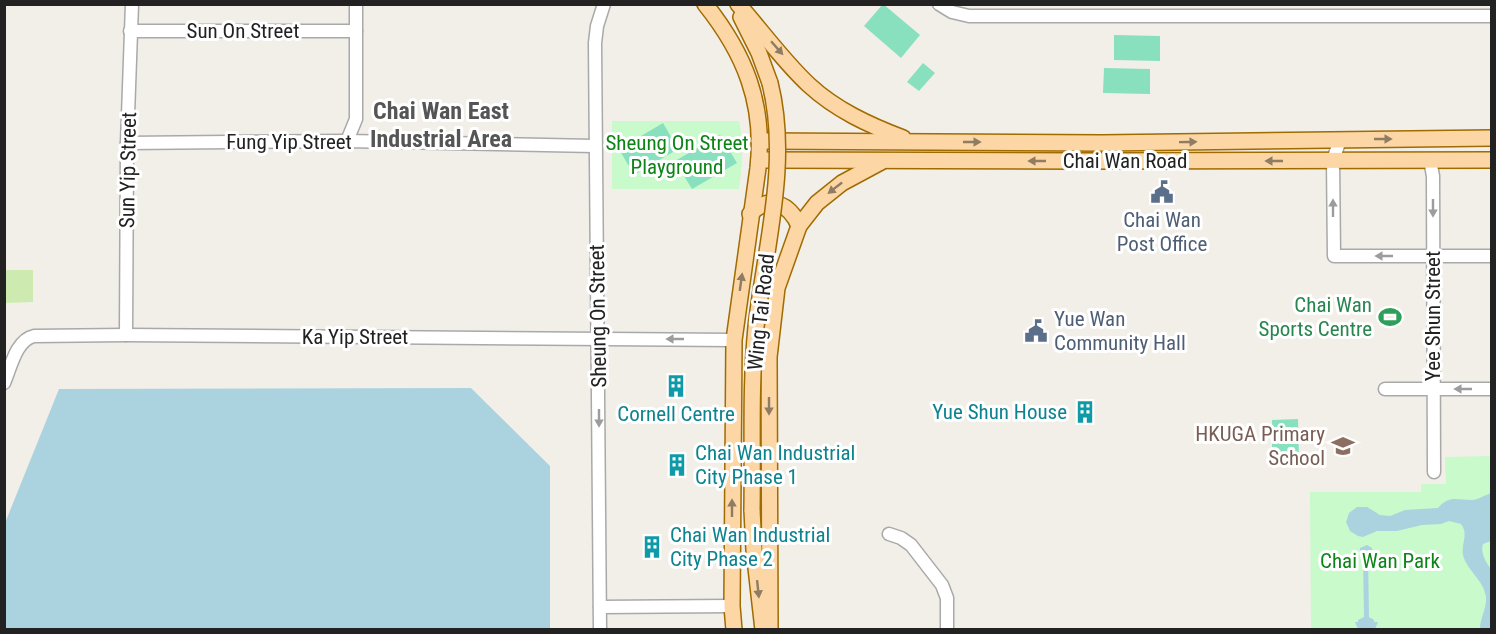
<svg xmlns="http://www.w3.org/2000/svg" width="1496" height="634" font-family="'Roboto Condensed',sans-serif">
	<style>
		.grass { fill: #cdebb0 }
		.park { fill: #c8facc }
		.pitch { fill: #88e0be }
		.water { fill: #aad3df }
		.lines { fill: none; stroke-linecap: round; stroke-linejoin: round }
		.minor-casing { stroke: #a9a9a9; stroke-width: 15 }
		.major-casing { stroke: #a06b00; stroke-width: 18 }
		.minor { stroke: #fff; stroke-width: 12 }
		.major { stroke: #fcd6a4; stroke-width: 15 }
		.major-bridge-casing { stroke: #a06b00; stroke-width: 18; stroke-linecap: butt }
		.major-bridge { stroke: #fcd6a4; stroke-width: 15 }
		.oneway { fill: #8f7c63 }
		.oneway2 { fill: #9c9c9c }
		.labels { text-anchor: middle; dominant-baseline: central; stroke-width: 6; stroke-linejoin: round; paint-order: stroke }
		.street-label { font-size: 21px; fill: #222; stroke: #fff }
		.park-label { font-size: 21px; fill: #0c8416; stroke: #fff }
		.service-label { font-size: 21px; fill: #4e5e75; stroke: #fff }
		.leisure-label { font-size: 21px; fill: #27864d; stroke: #fff; text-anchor: end }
		.culture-label { font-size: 21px; fill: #0d838f; stroke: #fff; text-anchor: start }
		.education-label { font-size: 21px; fill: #785e54; stroke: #fff; text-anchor: end }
		.quarter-label { font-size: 24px; font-weight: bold; fill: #555; stroke: #fff }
	</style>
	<rect width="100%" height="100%" fill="#f2efe9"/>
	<polygon class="grass" points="4,270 33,270 33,302 5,303"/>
	<g class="park">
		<path d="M612,121h127c5,23 3,46 0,68h-127z"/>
		<polygon points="1491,456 1491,629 1311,629 1310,492 1421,492 1421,484 1446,484 1445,457"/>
	</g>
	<g class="pitch">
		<polygon points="883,4 920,35 901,58 864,26"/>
		<polygon points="1114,35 1160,36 1160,61 1114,60"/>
		<polygon points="923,63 935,73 919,91 907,82"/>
		<polygon points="1104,68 1150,69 1150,94 1103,93"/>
		<polygon points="663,123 678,149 634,175 619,149"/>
		<polygon points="720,135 737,163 692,189 675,161"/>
		<polygon points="1298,419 1299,461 1272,461 1272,420"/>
	</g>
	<g class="water">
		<polygon points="471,388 550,466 550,629 5,629 5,523 59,389"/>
		<path d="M1491,493v48l-8,3c-3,8 3,19 8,25v60h-11c0,-11 7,-21 6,-32 -2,-17 -19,-26 -23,-42 -2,-12 6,-21 -2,-31l-12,-3 -8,3 -19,1 -25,6h-20l-14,6 -5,-1 -8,-5 -4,-9 3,-9 8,-6h10l13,8 10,1 15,-6 33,-2c11,-13 19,-8 34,-8 6,0 13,-5 19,-7z"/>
		<polygon points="1367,545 1372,548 1372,556 1368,556 1369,617 1374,620 1374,622 1378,622 1375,629 1358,629 1355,622 1358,622 1358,620 1364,617 1363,556 1360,556 1360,548"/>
	</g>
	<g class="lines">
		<g class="minor-casing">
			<g id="minor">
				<polyline points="939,4 952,12 969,16 1492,16"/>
				<polyline points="130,31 356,31"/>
				<polyline points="1340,140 1333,160 1334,256 1492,256"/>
				<polyline points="347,141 356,119 356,4"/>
				<polyline points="127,143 347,141 594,146"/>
				<polyline points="1430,160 1433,176 1434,472"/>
				<polyline points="126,335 127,143 132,4"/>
				<path d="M4,383c7,-16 12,-43 30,-47l92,-1 608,5"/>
				<polyline points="1385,389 1492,389"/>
				<polyline points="889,534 901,538 911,545 942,585 947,598 947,630"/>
				<polyline points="600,607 732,606"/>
				<polyline points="600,630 595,43 597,26 604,4"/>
			</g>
		</g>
		<g class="major-casing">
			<g id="major">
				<path d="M705,4c40,50 60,100 53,164l-24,172 -2,266 2,24"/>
				<path d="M738,4c23,26 46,58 71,81 27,25 60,40 94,53"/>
				<polyline points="741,17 759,53 770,83"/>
				<polyline points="759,141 1102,143 1492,138"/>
				<polyline points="759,160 1083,161 1492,160"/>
				<path d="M750,214c19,-20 40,-10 49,12"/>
				<polyline points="752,510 754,550 763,630"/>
				<polyline points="770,630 769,357 777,288 799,226 817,203 842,183 881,162"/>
			</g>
		</g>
		<use href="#minor" class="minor"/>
		<use href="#major" class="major"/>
		<g class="major-bridge-casing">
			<path id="major-bridge" d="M752,510c1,-61 -2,-122 4,-183 9,-80 34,-164 14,-244"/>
		</g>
		<use href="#major-bridge" class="major-bridge"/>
	</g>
	<defs><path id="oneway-solid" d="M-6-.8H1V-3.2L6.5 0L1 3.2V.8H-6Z" transform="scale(1.5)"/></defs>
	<g class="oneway">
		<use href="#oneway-solid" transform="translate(777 48) rotate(49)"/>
		<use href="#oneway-solid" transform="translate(1383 139)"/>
		<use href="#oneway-solid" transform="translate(972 142)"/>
		<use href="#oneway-solid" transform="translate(1188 142) rotate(-1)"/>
		<use href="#oneway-solid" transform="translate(1037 161) rotate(-180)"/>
		<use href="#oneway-solid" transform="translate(1274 161) rotate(180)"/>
		<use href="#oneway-solid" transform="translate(835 188) rotate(142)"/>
		<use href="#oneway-solid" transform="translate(741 282) rotate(-82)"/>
		<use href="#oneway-solid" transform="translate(769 406) rotate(90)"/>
		<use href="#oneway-solid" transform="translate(732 508) rotate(-90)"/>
		<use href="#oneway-solid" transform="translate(758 589) rotate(84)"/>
	</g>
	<g class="oneway2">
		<use href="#oneway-solid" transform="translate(1333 208) rotate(-90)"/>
		<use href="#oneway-solid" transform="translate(1433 208) rotate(90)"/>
		<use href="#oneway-solid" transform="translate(1384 256) rotate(180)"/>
		<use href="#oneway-solid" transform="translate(675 339) rotate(180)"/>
		<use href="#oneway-solid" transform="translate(1463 389) rotate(180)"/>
		<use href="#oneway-solid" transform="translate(599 418) rotate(90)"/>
	</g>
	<defs>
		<g id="civic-bare" transform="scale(1.8)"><path d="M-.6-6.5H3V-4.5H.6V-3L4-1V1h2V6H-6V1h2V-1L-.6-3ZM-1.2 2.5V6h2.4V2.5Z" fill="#5c6f8a" stroke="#fff" stroke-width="2.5" paint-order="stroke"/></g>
		<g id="stadium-bare" transform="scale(1.8)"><path d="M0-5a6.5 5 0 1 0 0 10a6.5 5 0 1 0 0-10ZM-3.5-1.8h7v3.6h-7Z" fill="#2e9e5b" stroke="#fff" stroke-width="2.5" paint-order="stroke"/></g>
		<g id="building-bare" transform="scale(1.8)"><path d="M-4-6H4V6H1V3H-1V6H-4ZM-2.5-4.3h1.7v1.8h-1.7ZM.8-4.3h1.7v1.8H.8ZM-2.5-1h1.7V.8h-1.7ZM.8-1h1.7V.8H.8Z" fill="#0f9aa8" stroke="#fff" stroke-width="2.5" paint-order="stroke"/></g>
		<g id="school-bare" transform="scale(1.8)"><path d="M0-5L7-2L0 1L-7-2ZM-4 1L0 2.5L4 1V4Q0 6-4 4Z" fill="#8d6e63" stroke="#fff" stroke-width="2.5" paint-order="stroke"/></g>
	</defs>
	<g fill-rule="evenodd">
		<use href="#civic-bare" x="1162" y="192"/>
		<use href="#stadium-bare" x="1390" y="317"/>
		<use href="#civic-bare" x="1036" y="331"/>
		<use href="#building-bare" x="676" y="386"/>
		<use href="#building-bare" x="1085" y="412"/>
		<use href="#school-bare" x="1343" y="446"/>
		<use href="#building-bare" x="677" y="465"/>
		<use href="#building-bare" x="652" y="547"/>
	</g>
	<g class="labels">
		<g class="street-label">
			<text x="243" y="31">Sun On Street</text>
			<text x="289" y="142">Fung Yip Street</text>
			<text x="1125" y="161">Chai Wan Road</text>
			<text transform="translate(128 170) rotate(-89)">Sun Yip Street</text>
			<text transform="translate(761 312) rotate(-84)">Wing Tai Road</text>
			<text transform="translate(598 316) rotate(-91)">Sheung On Street</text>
			<text transform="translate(1433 316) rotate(-90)">Yee Shun Street</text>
			<text x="355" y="337">Ka Yip Street</text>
		</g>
		<g class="park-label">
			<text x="677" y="143">Sheung On Street<tspan x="677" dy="24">Playground</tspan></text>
			<text x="1380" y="561">Chai Wan Park</text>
		</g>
		<g class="service-label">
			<text x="1162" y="220">Chai Wan<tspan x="1162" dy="24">Post Office</tspan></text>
			<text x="1054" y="319" text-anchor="start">Yue Wan<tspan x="1054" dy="24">Community Hall</tspan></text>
		</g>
		<g class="leisure-label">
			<text x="1372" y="305">Chai Wan<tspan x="1372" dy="24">Sports Centre</tspan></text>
		</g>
		<g class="culture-label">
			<text x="1067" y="412" text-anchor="end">Yue Shun House</text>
			<text x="676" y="414" text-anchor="middle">Cornell Centre</text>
			<text x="695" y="453">Chai Wan Industrial<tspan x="695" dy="24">City Phase 1</tspan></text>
			<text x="670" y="535">Chai Wan Industrial<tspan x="670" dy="24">City Phase 2</tspan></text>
		</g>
		<g class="education-label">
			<text x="1325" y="434">HKUGA Primary<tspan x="1325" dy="24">School</tspan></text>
		</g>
		<g class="quarter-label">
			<text x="441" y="111">Chai Wan East<tspan x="441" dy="28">Industrial Area</tspan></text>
		</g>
	</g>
	<rect width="1496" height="634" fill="none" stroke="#222222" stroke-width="12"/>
</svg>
